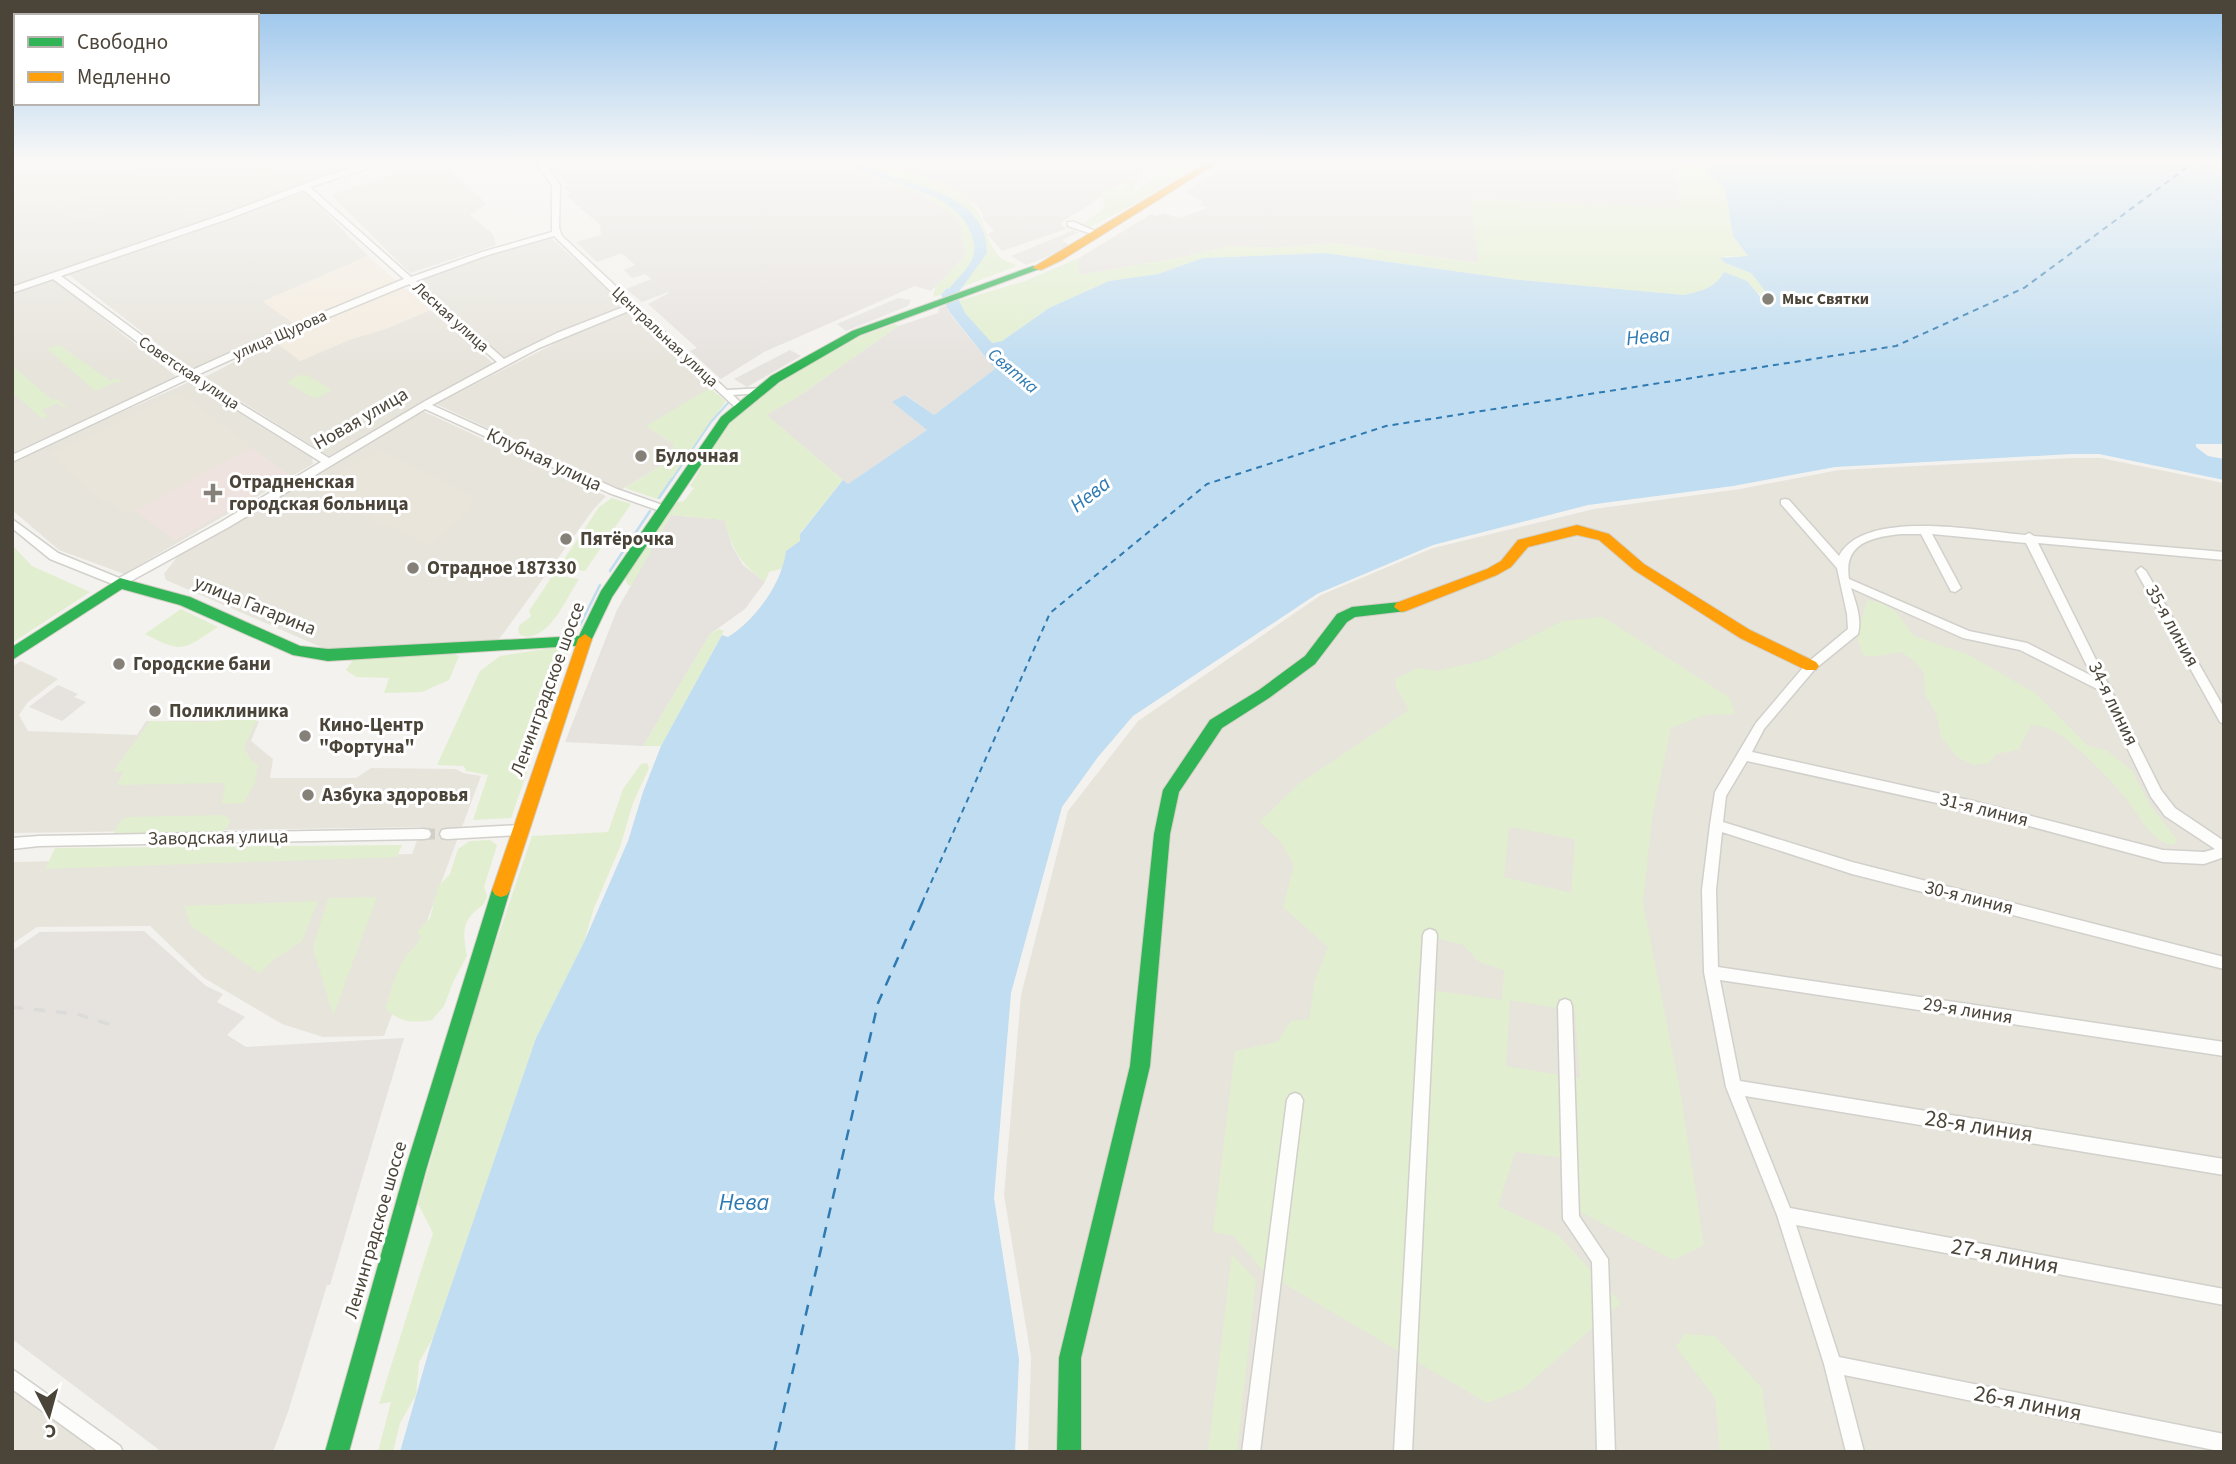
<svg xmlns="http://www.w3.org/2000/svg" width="2236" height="1464" font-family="'Source Sans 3',sans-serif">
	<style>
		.residential { fill: #e7e4dc }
		.commercial { fill: #f3ebdf }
		.industrial { fill: #e6e2de }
		.education { fill: #eae5da }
		.medical { fill: #eee3df }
		.green { fill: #e1eecf; fill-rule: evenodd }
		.parking { fill: #e6e3df }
		.water { fill: #c0ddf1 }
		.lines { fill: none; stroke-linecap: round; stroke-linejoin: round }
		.stream-far1 { stroke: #c0ddf1; stroke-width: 2 }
		.stream { stroke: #c0ddf1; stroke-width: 2.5 }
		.river { fill: #c0ddf1; fill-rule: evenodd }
		.ferry-far1 { stroke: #2e7ab2; stroke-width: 2; stroke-dasharray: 6 5; stroke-linecap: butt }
		.ferry { stroke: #2e7ab2; stroke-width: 2.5; stroke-dasharray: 11 9; stroke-linecap: butt }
		.street-tunnel { stroke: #d2cfca; stroke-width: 11; stroke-dasharray: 11 6; stroke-linecap: butt }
		.street-casing { stroke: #d2d0cb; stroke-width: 3 }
		.fast-casing { stroke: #d3cfc5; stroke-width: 2 }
		.slow-casing { stroke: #d3cfc5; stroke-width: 2 }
		.street { fill: #fdfdfc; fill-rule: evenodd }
		.fast { fill: #30b455; fill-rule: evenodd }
		.slow { fill: #ff9f0a; fill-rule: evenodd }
		.rail { stroke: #dbdbda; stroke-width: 3.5; stroke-dasharray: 11 11; stroke-linecap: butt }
		.poi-dot { fill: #868178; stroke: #fff; stroke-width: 2.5 }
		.labels { text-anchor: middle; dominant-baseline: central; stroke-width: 6; stroke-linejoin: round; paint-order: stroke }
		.far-poi-label { font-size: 16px; font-weight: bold; fill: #4b4439; stroke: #fff; text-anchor: start }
		.far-street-label { font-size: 16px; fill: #4b4439; stroke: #fff }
		.far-water-label { font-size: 18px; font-style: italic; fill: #2e7ab2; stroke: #fff }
		.street-label { font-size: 19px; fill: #4b4439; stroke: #fff }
		.poi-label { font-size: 19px; font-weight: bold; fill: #4b4439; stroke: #fff; text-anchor: start }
		.water-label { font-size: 21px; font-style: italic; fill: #2e7ab2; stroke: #fff }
		.near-street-label { font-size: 23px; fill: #4b4439; stroke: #fff }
		.near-water-label { font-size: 24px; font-style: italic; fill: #2e7ab2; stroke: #fff }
	</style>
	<rect width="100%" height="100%" fill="#f4f2ee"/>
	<g class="residential">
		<polygon points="12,163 368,163 189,228 12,287"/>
		<polygon points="424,163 436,163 446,167 487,204 470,215 493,234 496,245 410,273 331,195"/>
		<polygon points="305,191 368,256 264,301 296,325 191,370 69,275"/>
		<polygon points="550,237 626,305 579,323 505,360 416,281 494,252"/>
		<polygon points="53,279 178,378 12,453 12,292"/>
		<polygon points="430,310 494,364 329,456 203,378 274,341 300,361 351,339 385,329"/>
		<polygon points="632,310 714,389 648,427 674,444 671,460 621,490 436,404 589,326"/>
		<polygon points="189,382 312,458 313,464 124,574 59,550 12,510 12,461"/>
		<polygon points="423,411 606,496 593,510 497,642 358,649 323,648 166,580 164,574 177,557"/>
		<polygon points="2073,458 2101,458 2224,483 2224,1452 1028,1452 1031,1357 1004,1195 1021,995 1068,811 1138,721 1321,595 1433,548 1594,509 1740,489 1839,470"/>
		<polygon points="21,661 58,679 28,702 19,715 28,731 137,735 146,721 259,721 251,741 273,759 270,778 356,778 371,768 456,769 463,773 481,776 384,1036 323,1037 282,1024 204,978 150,926 37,927 12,944 12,862 412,854 422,827 12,833 12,667"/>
		<polygon points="12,1375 111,1452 12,1452"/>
	</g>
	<g class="commercial">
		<polygon points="368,256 396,281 296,325 263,302"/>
		<polygon points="401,285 430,310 385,329 351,339 300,361 274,341"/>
	</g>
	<g class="industrial">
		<polygon points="545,163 854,163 866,176 921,193 960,220 965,256 931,291 915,286 764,352 721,379 690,351 697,348 648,304 669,293 645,274 632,278 624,270 635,265 601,235 600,225 568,197 570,192 564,188 569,186"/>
		<polygon points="877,163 1145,163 1141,172 1060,223 1066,229 1002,251 987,234 994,231 983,219 983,213 976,205 940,182 921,178 893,166 884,167"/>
		<polygon points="1235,163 1675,163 1681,208 1471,199 1479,263 1333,243 1275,248 1229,246 1183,257 1079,275 1079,258 1151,214 1157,216 1163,213 1179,218 1207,208 1200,205 1203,202 1184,192"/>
		<polygon points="947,305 951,315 995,369 934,415 906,395 893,403 927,430 848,484 766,415 799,396 898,326 938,313 939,308"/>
		<polygon points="671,515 725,520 732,546 743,565 765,582 745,609 710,634 643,746 565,742 617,610"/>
		<polygon points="58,685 78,694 74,697 86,702 62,721 29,707"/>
		<polygon points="144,931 206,986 223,994 217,1002 245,1017 227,1035 246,1047 404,1038 330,1285 327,1285 288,1412 273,1452 162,1452 12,1339 12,951 40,932"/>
	</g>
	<g class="education">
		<polygon points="176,163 266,163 288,185 192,217 170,192 66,225 63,221 68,219 58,205 64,203 61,199"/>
		<polygon points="181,393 252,446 126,516 108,500 104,502 74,477 50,454"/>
		<polygon points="380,450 475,497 469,504 473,507 430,544 364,516 316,487"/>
	</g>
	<polygon class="medical" points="251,447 289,475 176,540 135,511"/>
	<g class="green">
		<path d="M854,163c30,0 101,18 121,45 11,15 11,34 24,48 5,6 12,5 18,10l-63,24 -7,-2 -6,7 -8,2 2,-10 30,-31 -5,-36 -39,-27 -55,-17z"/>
		<polygon points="1176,163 1199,163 1137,203 1090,227 1082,225 1105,207 1102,200 1104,197 1099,194 1112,186 1117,188 1117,192 1126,187 1122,181 1137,176 1139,178 1132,189 1137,190"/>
		<polygon points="1675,163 1700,163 1725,189 1733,236 1748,257 1725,256 1725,263 1751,273 1776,303 1764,301 1759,293 1718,282 1705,290 1684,295 1511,279 1325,253 1203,258 1158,274 1109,281 1049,308 1002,341 991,343 965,313 958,301 1025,281 1079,258 1079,275 1183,257 1229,246 1275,248 1333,243 1478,263 1471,199 1681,208"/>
		<path d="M895,324l3,2 -99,70 -32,19 76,65 -43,53 1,8 -15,10 -2,17 -15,4 -4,10c-26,-20 -32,-31 -41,-62l-53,-5 -40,71 -3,-1 -3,-6c15,-27 32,-54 52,-77l7,-1 10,-13 -4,-2 37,-61 33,-29 81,-53z"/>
		<polygon points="59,345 111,381 117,378 123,382 116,382 95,391 47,349"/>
		<polygon points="13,366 52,400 57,399 67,407 64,408 58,403 42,410 48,416 42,419 12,392"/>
		<polygon points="300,375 307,375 332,390 318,398 309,396 287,382"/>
		<polygon points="710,388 726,401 657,499 625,488 671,460 674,444 646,426"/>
		<polygon points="612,498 631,504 585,571 559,567 599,507"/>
		<polygon points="12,545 32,566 90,592 12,643"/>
		<path d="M553,575l26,4c-13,19 -31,66 -59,56 -6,-12 6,-12 11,-19l-2,-5z"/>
		<path d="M1867,600l15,3 13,8 19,25 55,19 66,38 53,53 18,4 26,21 18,34 27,35 -3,5c-24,-2 -35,-32 -49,-48 -15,-18 -57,-62 -78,-69 -4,-2 -11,-2 -16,-3l-13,25 -22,4 -7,9 -15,2 -17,-8 -16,-20 -5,-24 -11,-18 -1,-22 -9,-12 -14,-9 -30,5 -8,-2 -6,-18z"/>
		<path d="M181,609l37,18c-35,23 -35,27 -73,7z"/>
		<path d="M1603,617l126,80 6,17 -31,1 -33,13 -19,90 -9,85 37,187 24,155 -30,15 -98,-50 -17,-53 -44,-5 -17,54 59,28 64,69 -97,85 -37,15 -223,-131 -30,-36 -21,-4 22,-181 42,-9 14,-21 18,-2 6,-39 13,-33 -45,-40 11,-42 -13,-23 -22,-20 41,-39 109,-73 -13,-23 -1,-8 23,-11 19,3 47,-11 78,-39zM1509,827l66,12 -4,54 -67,-16zM1423,935l40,10 16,17 25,8 -2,30 -85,-12zM1510,1000l65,11 5,67 -74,-12z"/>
		<polygon points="719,629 724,631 661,746 643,746 710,634"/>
		<polygon points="552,648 564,649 569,652 511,818 473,820 488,775 466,771 464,766 437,765 480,671 500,656"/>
		<polygon points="455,654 459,656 449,680 422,692 384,693 389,678 356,677 346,670 353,660 360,659"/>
		<polygon points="258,717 244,747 251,761 258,765 255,783 244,803 222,804 225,783 117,785 124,771 113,772 150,721 204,722"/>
		<polygon points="647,763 649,768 633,803 620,847 594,908 584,942 536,1038 433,1338 419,1362 416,1395 400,1423 393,1452 378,1452 391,1402 379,1404 433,1233 418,1204 482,984 532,836 608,832 623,789 641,764"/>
		<path d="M225,815l5,5c-1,8 -7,12 -15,14l-101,-1 6,-12 7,-4z"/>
		<path d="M490,840l7,5 -13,42 3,9 -3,8c-22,16 -22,25 -17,52l-13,24 -10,26 -12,14c-20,3 -32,3 -47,-12 6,-17 11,-39 22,-53 6,-7 10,-10 14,-18l-4,-5 13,-14 8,-31 12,-13 8,-25 12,-8z"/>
		<polygon points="402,845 397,857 45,869 55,848"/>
		<polygon points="377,897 333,1016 313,948 328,898"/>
		<polygon points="318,901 302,941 275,959 259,973 191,926 184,906"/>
		<polygon points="1232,1254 1256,1280 1237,1452 1208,1452"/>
		<polygon points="1684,1334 1715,1336 1762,1388 1771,1452 1720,1452 1715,1398 1676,1347"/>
	</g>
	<g class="parking">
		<polygon points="1074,230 1078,233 1062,240 1069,245 1049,256 1026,265 1011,256"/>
		<polygon points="601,235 622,253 597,262 576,242"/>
		<polygon points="651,279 668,292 642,302 626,289"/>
		<polygon points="898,298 911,300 908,306 846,331 837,324"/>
		<polygon points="790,350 801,356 747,387 734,379"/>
	</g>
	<path class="water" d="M1700,163h524v281h-28v3l12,9 16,3v21l-125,-26h-27l-237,13 -102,19 -145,19 -155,40 -116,49 -184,122 -35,41 -36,50 -51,186 -17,205 25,161 -4,93h-615l30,-105 106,-309 48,-96 44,-101 15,-49 18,-46 61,-111 6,2c27,-17 54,-53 58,-86l14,-10v-7l43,-54 5,4 79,-54 -35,-28 13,-7 29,20 61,-46 -44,-55 -10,-19 6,-7 7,2 11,23 27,30 10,-2 47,-33 60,-27 49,-7 45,-16 122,-5 186,26 173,16c18,-4 31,-7 40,-23l23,9 17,20 11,2 -24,-30 -26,-10 -5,-5 28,-2 -15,-20 -8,-47z"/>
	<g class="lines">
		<polyline class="stream-far1" points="671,481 711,422 728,403"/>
		<g class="stream">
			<polyline points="659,498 672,479"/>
			<polyline points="610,571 650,511"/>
			<polyline points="580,625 600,585"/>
		</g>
		<path class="river" d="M856,163c12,-1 24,9 38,14 38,13 93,24 93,76l-29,40 -2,6 7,10 -2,3h-8l-9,-13c6,-17 25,-27 30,-45 2,-7 -1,-14 -3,-21 -16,-43 -79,-46 -115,-65z"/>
		<polyline class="ferry-far1" points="922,903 1050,613 1207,484 1386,426 1896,346 2024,288 2193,163"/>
		<polyline class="ferry" points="774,1452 878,1003 923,901"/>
		<polyline class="street-tunnel" points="424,834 447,834"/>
		<g class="street-casing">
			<g id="street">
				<path d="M373,163h11l-74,24 101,90 71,-25 70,-20v-47l-16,-22h8l16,22 -1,43 3,8 165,154 36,-2v4l-3,1 -27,2 11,11 -5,3 -3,-1 -105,-98 -92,38 -107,57 185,84 51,18 1,2 -1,2h-8l-51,-18 -184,-84 -196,118 -109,60 -70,-28 -38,-31v-9l46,34 61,25 102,-56 100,-60 -133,-83 -176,83v-7l170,-80 -129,-96 -41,14v-6l210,-72 103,-39zM304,190l100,89 -128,53 -86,39 -129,-95 167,-57zM554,236l72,70 -69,27 -53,26 -88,-78 72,-26zM409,284l88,78 -70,38 -98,58 -134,-82 88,-40z"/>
				<polygon points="1068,222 1074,222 1102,234 1098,236 1068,226"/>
				<path d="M1785,499l4,1 50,56c25,-48 140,-25 186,-21l4,-2 5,3 190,16v8l-186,-17 70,141 4,4 -1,2 50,100 14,18 49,33v16l-20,7 -41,-2 -190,-51 -226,-50 -21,35 -3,26 129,40 372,95v12l-372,-95 -130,-42 -6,58 2,77 506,75v14l-504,-76 20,101 484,78v16l-479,-79 45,112 434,81v16l-428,-80 43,132 385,77v18l-380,-77 20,77h-18l-22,-88 -47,-149 -51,-128 -22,-115 -2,-82 8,-65 5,-33 41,-69 51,-60 41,-34 -1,-15 -10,-46 -56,-64v-4zM1901,534h20l30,57 4,1 6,-4 -29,-54 94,9 66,133 -65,-33 -58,-12 -120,-52c-6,-36 23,-42 52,-45zM1851,588l112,50 57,12 79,40 52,107 14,19 50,33 -11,3 -41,-2 -190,-49 -221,-49 12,-23 51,-60 43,-35c4,-15 -2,-31 -7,-46z"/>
				<polygon points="2141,567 2146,571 2224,708 2224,724 2220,722 2136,571"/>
				<polygon points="520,825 525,826 527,830 525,834 520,835 447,839 442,838 440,834 442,830 447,829"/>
				<polygon points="424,829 429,830 431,834 429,838 424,839 39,846 12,849 12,838 39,836"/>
				<polygon points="1430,929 1435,931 1437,935 1412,1452 1394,1452 1423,935 1425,931"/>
				<polygon points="1565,999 1570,1001 1572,1006 1579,1216 1608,1259 1615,1452 1597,1452 1592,1262 1563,1219 1558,1006 1560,1001"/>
				<polygon points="1295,1093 1300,1095 1303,1100 1260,1452 1242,1452 1287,1100 1290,1095"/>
				<polygon points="12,1369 120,1446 123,1452 99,1452 12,1389"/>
			</g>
		</g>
		<g class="fast-casing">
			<g id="fast">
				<polygon points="1033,266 1042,268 860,335 779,382 729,423 612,597 589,645 328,661 293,655 180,605 122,589 12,660 12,647 120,578 190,597 300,646 328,649 579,636 601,591 721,417 771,376 852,331"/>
				<polygon points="1401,602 1408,607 1406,611 1355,617 1347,622 1315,664 1269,698 1222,728 1179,792 1170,834 1150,1066 1081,1358 1081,1452 1057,1452 1059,1358 1130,1066 1154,834 1163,790 1210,720 1259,690 1305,656 1337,614 1352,607"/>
				<polygon points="501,883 507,885 510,890 426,1170 349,1452 325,1452 405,1170 492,890 495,885"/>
			</g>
		</g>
		<g class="slow-casing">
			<g id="slow">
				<polygon points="1206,163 1217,163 1062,260 1041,270 1032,268"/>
				<polygon points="1577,525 1609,534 1644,564 1750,630 1816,662 1819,666 1816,670 1806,670 1740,638 1634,570 1599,540 1577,535 1528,547 1511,567 1497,575 1406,611 1401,612 1394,607 1396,603 1487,569 1501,561 1518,540"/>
				<polygon points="585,634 592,639 510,890 507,895 501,897 495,895 492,890 578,639"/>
			</g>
		</g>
		<use href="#street" class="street"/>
		<use href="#fast" class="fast"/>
		<use href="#slow" class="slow"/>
		<polyline class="rail" points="12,1007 77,1014 117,1027"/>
	</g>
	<linearGradient id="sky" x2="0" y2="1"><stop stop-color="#98c4ec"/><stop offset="0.44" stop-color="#faf9f7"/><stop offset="1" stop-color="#faf9f7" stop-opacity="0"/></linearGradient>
	<rect width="2236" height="367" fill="url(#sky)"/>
	<g class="poi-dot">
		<circle cx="1768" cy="299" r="7"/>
		<circle cx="641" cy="456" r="7"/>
		<path d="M209.5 482.5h7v7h7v7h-7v7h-7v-7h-7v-7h7z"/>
		<circle cx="566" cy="539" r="7"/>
		<circle cx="413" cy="568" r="7"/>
		<circle cx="119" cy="664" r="7"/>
		<circle cx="155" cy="711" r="7"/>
		<circle cx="305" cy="736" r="7"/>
		<circle cx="308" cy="795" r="7"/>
	</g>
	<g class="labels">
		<g class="far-poi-label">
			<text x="1782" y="299">Мыс Святки</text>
		</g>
		<g class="far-street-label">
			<text transform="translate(451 317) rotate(42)">Лесная улица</text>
			<text transform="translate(280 335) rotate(-24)">улица Щурова</text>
			<text transform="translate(665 337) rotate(43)">Центральная улица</text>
			<text transform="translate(189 373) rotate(34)">Советская улица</text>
		</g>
		<g class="far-water-label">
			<text transform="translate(1013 371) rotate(40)">Святка</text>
		</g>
		<g class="street-label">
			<text transform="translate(361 419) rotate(-30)">Новая улица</text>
			<text transform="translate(544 460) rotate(25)">Клубная улица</text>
			<text transform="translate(255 606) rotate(22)">улица Гагарина</text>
			<text transform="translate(2172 626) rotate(61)">35-я линия</text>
			<text transform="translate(548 689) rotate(-70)">Ленинградское шоссе</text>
			<text transform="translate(2113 704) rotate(64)">34-я линия</text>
			<text transform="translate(1984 810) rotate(14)">31-я линия</text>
			<text transform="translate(218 838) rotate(-1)">Заводская улица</text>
			<text transform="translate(1969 898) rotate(14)">30-я линия</text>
			<text transform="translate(1968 1011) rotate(9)">29-я линия</text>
			<text transform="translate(376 1230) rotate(-74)">Ленинградское шоссе</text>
		</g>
		<g class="poi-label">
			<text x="655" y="456">Булочная</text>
			<text x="229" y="482">Отрадненская<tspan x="229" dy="22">городская больница</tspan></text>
			<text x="580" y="539">Пятёрочка</text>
			<text x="427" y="568">Отрадное 187330</text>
			<text x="133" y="664">Городские бани</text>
			<text x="169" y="711">Поликлиника</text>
			<text x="319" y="725">Кино-Центр<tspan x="319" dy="22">"Фортуна"</tspan></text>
			<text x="322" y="795">Азбука здоровья</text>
		</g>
		<g class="water-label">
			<text transform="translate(1648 336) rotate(-6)">Нева</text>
			<text transform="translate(1090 494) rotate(-38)">Нева</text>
		</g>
		<g class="near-street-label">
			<text transform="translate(1979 1126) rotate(9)">28-я линия</text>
			<text transform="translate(2005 1256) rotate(11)">27-я линия</text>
			<text transform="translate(2028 1403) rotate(11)">26-я линия</text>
		</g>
		<g class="near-water-label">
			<text x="744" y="1202">Нева</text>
		</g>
	</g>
	<rect width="2236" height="1464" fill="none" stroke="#4b4439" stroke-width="28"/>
	<rect x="14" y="14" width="245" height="91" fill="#ffffff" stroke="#b7b4b0" stroke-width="2"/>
	<rect x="28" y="37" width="35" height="10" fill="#30b455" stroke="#b7b4b0" stroke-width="2"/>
	<text x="77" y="49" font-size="21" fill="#4b4439">Свободно</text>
	<rect x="28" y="72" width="35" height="10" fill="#ff9f0a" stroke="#b7b4b0" stroke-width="2"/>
	<text x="77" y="84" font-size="21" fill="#4b4439">Медленно</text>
	<g transform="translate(49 1415) rotate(174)" stroke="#ffffff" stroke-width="5" paint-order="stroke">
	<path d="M0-5L12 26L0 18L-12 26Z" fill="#4b4439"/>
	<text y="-10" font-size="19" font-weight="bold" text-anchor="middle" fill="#4b4439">С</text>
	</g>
</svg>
